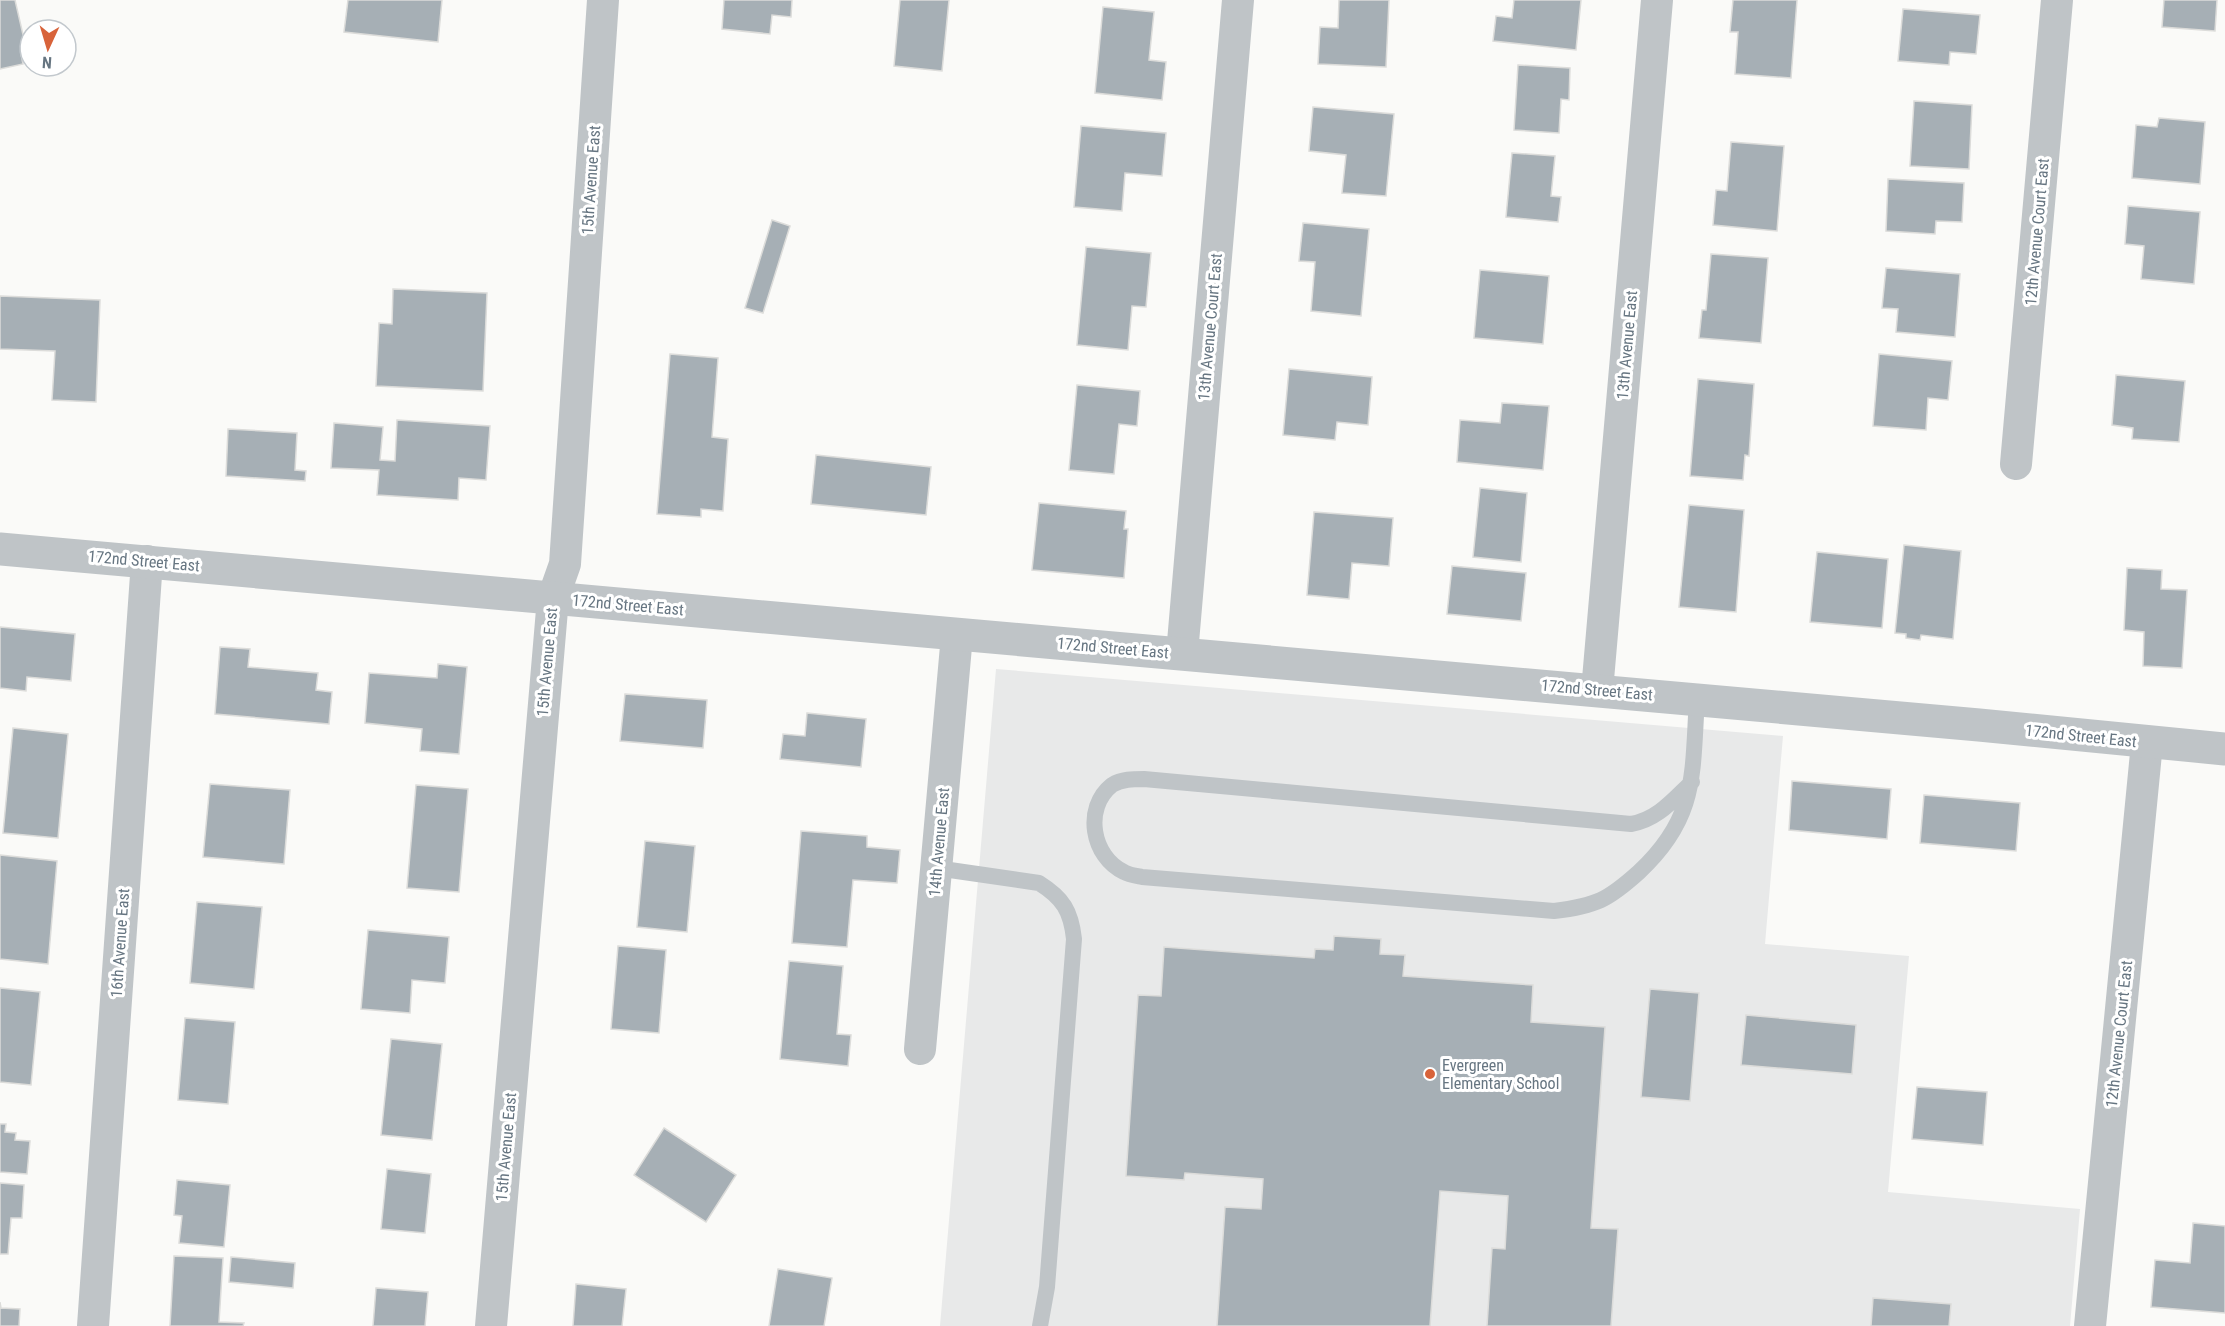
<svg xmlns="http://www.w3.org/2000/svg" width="2225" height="1326" font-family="'Roboto Condensed',sans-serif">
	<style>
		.built { fill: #e8e9e9 }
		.building { fill: #a6afb5; stroke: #dcdcda; stroke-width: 1.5 }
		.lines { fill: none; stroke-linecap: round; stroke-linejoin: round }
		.service { stroke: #bfc4c7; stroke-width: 16 }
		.minor { stroke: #bfc4c7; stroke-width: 32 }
		.tertiary { stroke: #bfc4c7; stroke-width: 33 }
		.poi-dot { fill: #d8633a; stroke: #fff; stroke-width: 2 }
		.labels { text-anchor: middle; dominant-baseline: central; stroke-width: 6; stroke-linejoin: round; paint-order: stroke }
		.street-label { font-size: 16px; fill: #667581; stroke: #fff }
		.poi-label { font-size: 16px; fill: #667581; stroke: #fff; text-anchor: start }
	</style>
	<rect width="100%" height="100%" fill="#fafaf8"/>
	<polygon class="built" points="996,669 1783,736 1765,944 1909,956 1888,1192 2080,1209 2070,1326 940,1326"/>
	<g class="building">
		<polygon points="0,0 15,0 27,52 21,54 23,64 0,69"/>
		<polygon points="348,0 442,0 438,42 344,32"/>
		<polygon points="724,0 792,0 791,17 772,15 770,34 722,29"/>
		<polygon points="900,0 949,0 942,71 894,66"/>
		<polygon points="1339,0 1389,0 1386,67 1318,64 1320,27 1338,28"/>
		<polygon points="1514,0 1581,0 1576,50 1493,41 1496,16 1512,18"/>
		<polygon points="1733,0 1797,0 1791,78 1735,74 1738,32 1730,32"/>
		<polygon points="2164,0 2217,0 2215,31 2162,27"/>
		<polygon points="1103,7 1154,12 1149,60 1166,62 1162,100 1095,93"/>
		<polygon points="1903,9 1980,15 1976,54 1950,52 1949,65 1898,61"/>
		<polygon points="1518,65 1570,68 1569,100 1561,99 1559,133 1514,130"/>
		<polygon points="1914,101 1972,105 1969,169 1910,166"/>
		<polygon points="1313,107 1394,114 1386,196 1342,193 1346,155 1309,151"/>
		<polygon points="2159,118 2205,122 2200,184 2132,178 2136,125 2157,127"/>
		<polygon points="1081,126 1166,133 1162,176 1125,173 1122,211 1074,207"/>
		<polygon points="1731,142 1784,146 1777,231 1713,225 1716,190 1727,191"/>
		<polygon points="1512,153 1555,156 1551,196 1561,197 1558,222 1506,217"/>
		<polygon points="1888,179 1964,183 1962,222 1936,221 1935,234 1886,231"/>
		<polygon points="2128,206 2200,212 2194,284 2141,279 2144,246 2125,244"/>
		<polygon points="772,220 790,226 763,313 745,308"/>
		<polygon points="1303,223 1369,229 1361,316 1311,311 1315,262 1299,261"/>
		<polygon points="1086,247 1151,253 1146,307 1132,306 1128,350 1077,345"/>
		<polygon points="1711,254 1768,258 1761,343 1699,338 1702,310 1706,310"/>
		<polygon points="1886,268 1960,274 1955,337 1896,332 1898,309 1882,308"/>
		<polygon points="1480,270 1549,276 1543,344 1474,338"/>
		<polygon points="393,289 487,293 483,391 376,386 379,323 392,324"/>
		<polygon points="0,296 100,300 96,402 52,400 55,351 0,349"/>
		<polygon points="670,354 718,358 712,437 728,439 723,511 701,509 701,517 657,514"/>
		<polygon points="1879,354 1952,361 1948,400 1928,398 1926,430 1873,426"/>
		<polygon points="1289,369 1372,377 1368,425 1337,422 1335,440 1283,435"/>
		<polygon points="2116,375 2185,381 2179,442 2132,439 2133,428 2112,425"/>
		<polygon points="1698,379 1754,384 1749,456 1745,455 1743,480 1690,476"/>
		<polygon points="1077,385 1140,391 1137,426 1119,424 1114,474 1069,470"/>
		<polygon points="1502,403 1549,406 1543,470 1457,462 1460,420 1500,423"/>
		<polygon points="397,420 490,426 486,480 459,478 458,500 377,495 379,470 331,468 334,423 383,427 380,460 395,461"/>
		<polygon points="228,429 297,433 295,470 306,471 305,481 226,476"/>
		<polygon points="816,455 931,467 926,515 811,504"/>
		<polygon points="1480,488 1527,493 1521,562 1473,557"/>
		<polygon points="1039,503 1126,511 1124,529 1128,529 1124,578 1032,570"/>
		<polygon points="1689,505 1744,510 1736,612 1679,607"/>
		<polygon points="1314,512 1393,518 1389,566 1352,563 1349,599 1307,595"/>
		<polygon points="1904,545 1961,551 1953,639 1921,635 1920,640 1906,638 1906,634 1895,633"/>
		<polygon points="1817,552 1888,559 1882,628 1810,622"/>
		<polygon points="1452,566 1526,573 1521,621 1447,614"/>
		<polygon points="2127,568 2162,570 2161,589 2187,590 2182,668 2143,666 2144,632 2124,630"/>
		<polygon points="0,627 75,634 71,681 27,677 26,691 0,688"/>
		<polygon points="220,647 250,649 248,667 318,673 316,690 332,692 329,724 215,714"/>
		<polygon points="438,664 467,667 459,754 420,751 422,729 365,723 369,673 437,678"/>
		<polygon points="625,694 707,700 703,748 620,741"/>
		<polygon points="807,713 866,719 861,767 780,759 783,734 805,736"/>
		<polygon points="13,728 68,734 58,838 3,833"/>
		<polygon points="1792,781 1891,789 1887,839 1789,830"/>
		<polygon points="210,784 290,790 284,864 203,857"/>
		<polygon points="416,785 468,789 459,892 407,888"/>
		<polygon points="1924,795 2020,803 2016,851 1920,843"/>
		<polygon points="801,831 867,836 867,847 900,850 897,883 853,880 847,947 792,943"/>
		<polygon points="645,841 695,846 687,932 637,927"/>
		<polygon points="0,855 57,861 48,964 0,959"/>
		<polygon points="197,902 262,907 254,989 190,983"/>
		<polygon points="368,930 449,937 445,983 412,980 410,1013 361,1009"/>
		<polygon points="1334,936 1381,939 1380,954 1405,955 1403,976 1533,985 1531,1022 1605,1027 1591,1228 1618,1229 1611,1326 1487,1326 1492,1248 1505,1249 1508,1196 1440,1191 1430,1326 1217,1326 1225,1207 1261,1209 1263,1179 1185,1173 1184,1180 1126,1176 1138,995 1161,996 1164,947 1314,958 1315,949 1333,950"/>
		<polygon points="618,946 666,950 659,1033 611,1029"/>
		<polygon points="789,961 843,966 837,1034 851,1035 848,1066 780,1059"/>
		<polygon points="0,988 40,992 31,1085 0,1082"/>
		<polygon points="1650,989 1699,993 1690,1101 1641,1097"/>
		<polygon points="1746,1015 1856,1025 1852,1074 1741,1065"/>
		<polygon points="185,1018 235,1022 228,1104 178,1100"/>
		<polygon points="391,1039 442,1044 432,1140 381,1135"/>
		<polygon points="1917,1087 1987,1092 1983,1145 1912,1139"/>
		<polygon points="0,1124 6,1124 5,1132 16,1133 15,1140 30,1141 27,1174 0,1172"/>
		<polygon points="664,1128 736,1175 706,1222 634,1175"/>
		<polygon points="387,1169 431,1174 425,1233 381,1229"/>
		<polygon points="177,1180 230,1185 224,1247 179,1243 182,1216 174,1215"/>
		<polygon points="0,1183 24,1185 22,1218 11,1218 8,1254 0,1254"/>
		<polygon points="2193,1223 2225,1226 2225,1313 2151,1307 2155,1260 2190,1263"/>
		<polygon points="174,1256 223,1258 219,1322 244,1323 243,1326 170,1326"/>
		<polygon points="231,1257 295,1263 293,1288 229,1282"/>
		<polygon points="778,1269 832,1278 824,1326 769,1326"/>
		<polygon points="576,1284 626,1289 622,1326 573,1326"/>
		<polygon points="376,1288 428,1292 425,1326 373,1326"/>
		<polygon points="1873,1298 1951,1304 1949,1326 1871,1326"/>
		<polygon points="0,1302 1,1308 20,1309 19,1326 0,1326"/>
	</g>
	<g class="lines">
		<g class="service">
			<path d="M1692,782c-19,18 -35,38 -61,42l-487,-45c-11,0 -22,0 -32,6 -29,23 -20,72 12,87 5,3 13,4 18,5l412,34c42,-5 54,-11 85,-39 59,-55 53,-98 58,-173"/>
			<path d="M936,868l103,15c24,15 32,28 35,56l-27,348 -7,39"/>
		</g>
		<g class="minor">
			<polyline points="2016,464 2057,0"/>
			<polyline points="1182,654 1238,0"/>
			<polyline points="1597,691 1657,0"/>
			<polyline points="920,1049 957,635"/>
			<polyline points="93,1326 147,561"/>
			<polyline points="491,1326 553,598 565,564 603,0"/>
			<polyline points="2090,1326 2147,743"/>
		</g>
		<polyline class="tertiary" points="0,549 1979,725 2225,749"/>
	</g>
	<circle class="poi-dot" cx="1430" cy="1074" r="6"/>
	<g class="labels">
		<g class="street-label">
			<text transform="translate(591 180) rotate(-86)">15th Avenue East</text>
			<text transform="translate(2037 232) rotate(-85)">12th Avenue Court East</text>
			<text transform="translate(1210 327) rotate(-85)">13th Avenue Court East</text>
			<text transform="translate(1627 345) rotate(-85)">13th Avenue East</text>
			<text transform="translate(144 561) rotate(5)">172nd Street East</text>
			<text transform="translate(628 605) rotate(5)">172nd Street East</text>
			<text transform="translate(1113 648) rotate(5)">172nd Street East</text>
			<text transform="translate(547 662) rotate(-85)">15th Avenue East</text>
			<text transform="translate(1597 690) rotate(5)">172nd Street East</text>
			<text transform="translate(2081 736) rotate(6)">172nd Street East</text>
			<text transform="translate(939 842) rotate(-85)">14th Avenue East</text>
			<text transform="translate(120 943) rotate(-86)">16th Avenue East</text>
			<text transform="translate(2119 1034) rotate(-84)">12th Avenue Court East</text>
			<text transform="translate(506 1147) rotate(-85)">15th Avenue East</text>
		</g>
		<g class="poi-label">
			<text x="1442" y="1065">Evergreen<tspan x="1442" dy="18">Elementary School</tspan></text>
		</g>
	</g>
	<g transform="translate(48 48) rotate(184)"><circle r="28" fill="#ffffff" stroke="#c2c8cd" stroke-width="1.5"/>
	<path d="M0-4.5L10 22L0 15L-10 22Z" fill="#d8633a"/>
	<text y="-9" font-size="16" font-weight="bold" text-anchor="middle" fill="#667581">N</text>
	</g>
</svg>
